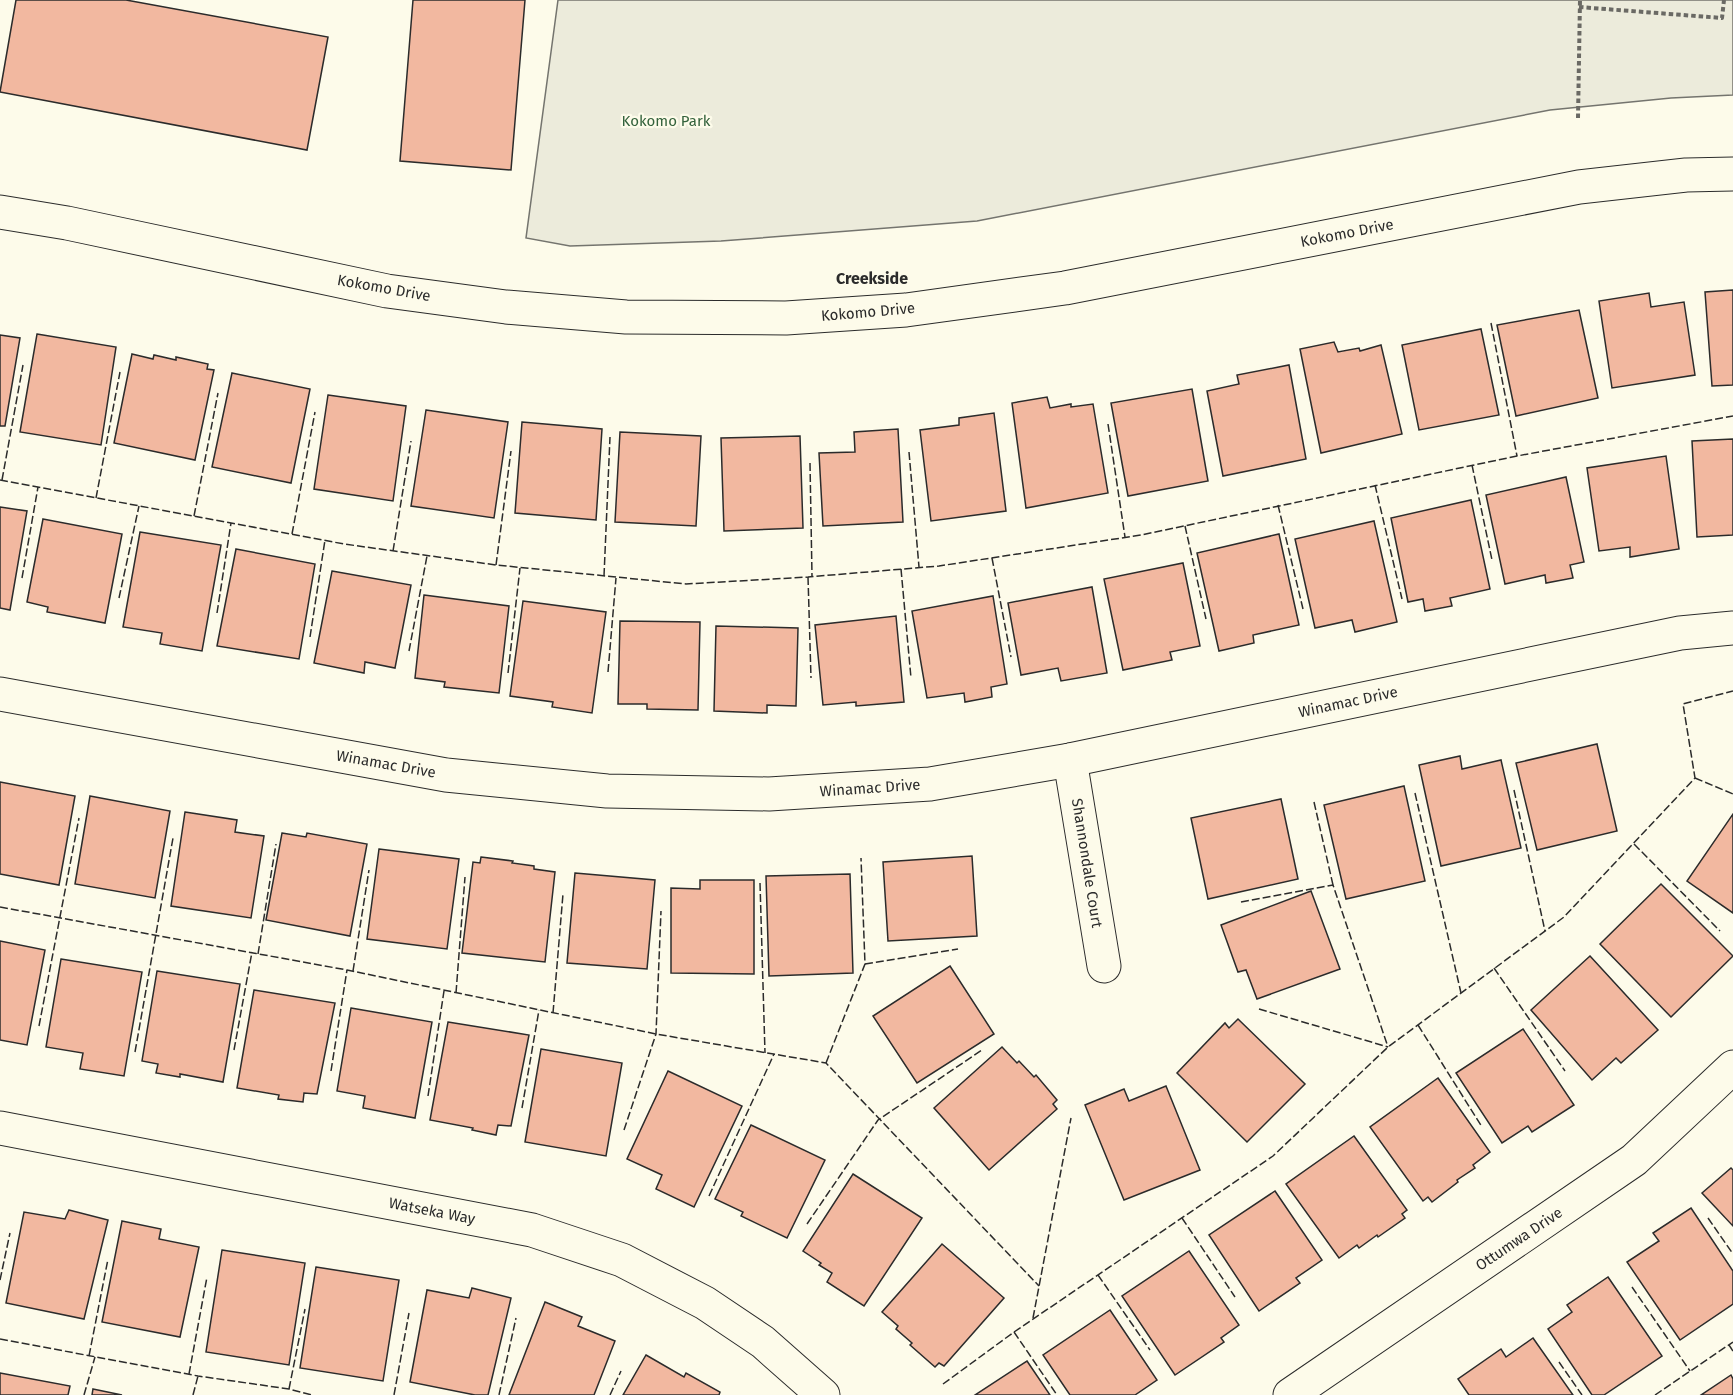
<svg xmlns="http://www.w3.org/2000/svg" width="1733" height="1395" font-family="'Fira Sans',sans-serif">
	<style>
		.green { fill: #ecebdb; stroke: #74746e; stroke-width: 1.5 }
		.building { fill: #f2b8a0; stroke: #2b2b2b; stroke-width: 1.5 }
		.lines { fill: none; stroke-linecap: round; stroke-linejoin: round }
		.minor-casing { stroke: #2b2b2b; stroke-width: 35 }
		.path { stroke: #6a6964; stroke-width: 4; stroke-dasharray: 4.5 3; stroke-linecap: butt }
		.minor { stroke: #fdfbea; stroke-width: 33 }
		.fence { stroke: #2b2b2b; stroke-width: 1.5; stroke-dasharray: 8 3; stroke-linecap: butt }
		.labels { text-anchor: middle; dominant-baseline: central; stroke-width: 4.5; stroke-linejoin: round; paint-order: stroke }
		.park-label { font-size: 15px; fill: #34623c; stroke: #fdfbea }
		.street-label { font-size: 15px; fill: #2b2b2b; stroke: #fdfbea }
		.neighbourhood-label { font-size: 16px; font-weight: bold; fill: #2b2b2b; stroke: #fdfbea }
	</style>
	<rect width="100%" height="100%" fill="#fdfbea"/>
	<polygon class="green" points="558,0 1733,0 1733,95 1671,98 1550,110 977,221 721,241 570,246 526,238"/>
	<g class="building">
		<polygon points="16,0 126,0 328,37 307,150 0,92"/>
		<polygon points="413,0 525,0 511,170 400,161"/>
		<polygon points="1733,290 1733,385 1712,386 1705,292"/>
		<polygon points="1649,293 1651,307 1684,302 1695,375 1612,388 1599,301"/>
		<polygon points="1579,310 1598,398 1516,416 1497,325"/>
		<polygon points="1481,329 1499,415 1419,430 1402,345"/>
		<polygon points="37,334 116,347 101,445 20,432"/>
		<polygon points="0,335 20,338 5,426 0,426"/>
		<polygon points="1334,342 1338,352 1359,348 1360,351 1381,345 1402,434 1321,453 1300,349"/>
		<polygon points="132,354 153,359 154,355 176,360 176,357 208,364 207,369 214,370 195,460 114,443"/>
		<polygon points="1289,365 1306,459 1223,476 1207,391 1239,384 1237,375"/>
		<polygon points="232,373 310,389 291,483 212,467"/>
		<polygon points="1192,389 1208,481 1128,496 1111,403"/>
		<polygon points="328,395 406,406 393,501 314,489"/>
		<polygon points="1047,397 1050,408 1071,404 1071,407 1093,404 1108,493 1026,508 1012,403"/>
		<polygon points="426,410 508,422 494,518 411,506"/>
		<polygon points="994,413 1006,511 931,521 920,430 959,425 959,418"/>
		<polygon points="522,422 602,429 596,520 515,513"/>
		<polygon points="898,429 903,522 823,526 819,453 855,452 854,432"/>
		<polygon points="620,432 701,436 696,526 615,522"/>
		<polygon points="800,436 803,528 724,531 721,438"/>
		<polygon points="1733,439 1733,535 1697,537 1692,441"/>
		<polygon points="1666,456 1679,549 1630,557 1630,547 1599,551 1587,468"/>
		<polygon points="1566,477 1584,562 1570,565 1573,578 1546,583 1545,575 1505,584 1486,495"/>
		<polygon points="1471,500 1490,589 1450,598 1452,606 1425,611 1423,599 1408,602 1391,518"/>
		<polygon points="0,507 27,511 10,610 0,608"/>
		<polygon points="43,519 122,534 105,623 47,612 48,607 27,602"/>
		<polygon points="1374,521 1397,622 1355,632 1352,620 1315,628 1295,539"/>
		<polygon points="140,532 221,545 202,651 160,644 162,633 123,627"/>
		<polygon points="1279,534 1299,625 1253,635 1254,643 1219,651 1197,553"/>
		<polygon points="236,549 315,564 299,659 217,646"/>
		<polygon points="1183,563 1200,646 1170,652 1172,660 1123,670 1104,579"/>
		<polygon points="332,571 411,585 395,668 365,662 364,673 314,663"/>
		<polygon points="1092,587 1107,673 1061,681 1058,668 1021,675 1008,603"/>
		<polygon points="424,595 509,606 499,693 444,687 445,682 415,678"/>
		<polygon points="993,596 1007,684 991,687 992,697 965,702 964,693 927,698 912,611"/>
		<polygon points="523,601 606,612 592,713 552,707 553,702 510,696"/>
		<polygon points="896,616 904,702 856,706 856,702 823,705 815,625"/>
		<polygon points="620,621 700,622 698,710 647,709 647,704 618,704"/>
		<polygon points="716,626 798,628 796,706 767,705 767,713 714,711"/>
		<polygon points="1597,744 1617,831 1537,850 1516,763"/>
		<polygon points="1460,756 1462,769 1501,760 1521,848 1441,866 1419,765"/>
		<polygon points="0,782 75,796 59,885 0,874"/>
		<polygon points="1404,786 1425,881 1346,899 1324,805"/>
		<polygon points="90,796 170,811 155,898 75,884"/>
		<polygon points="1281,799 1298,879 1208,899 1191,818"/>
		<polygon points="185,812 237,820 235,832 264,836 251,918 171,906"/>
		<polygon points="1733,814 1733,913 1687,881"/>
		<polygon points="282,833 306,837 307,833 367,844 350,936 266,920"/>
		<polygon points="379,849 459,859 447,949 367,939"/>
		<polygon points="972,856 977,936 888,941 883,862"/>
		<polygon points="481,857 513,861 512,863 534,866 534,869 555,872 545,962 462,953 473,862 480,863"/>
		<polygon points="575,873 655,880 647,969 567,963"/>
		<polygon points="850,874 853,973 769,976 766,876"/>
		<polygon points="700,880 754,880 754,974 671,973 671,888 700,889"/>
		<polygon points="1661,884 1733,956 1671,1017 1600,944"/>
		<polygon points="1311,891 1340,969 1257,999 1246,970 1238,972 1221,925"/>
		<polygon points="0,941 45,950 27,1045 0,1040"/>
		<polygon points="1590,956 1658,1030 1621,1063 1616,1058 1592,1080 1531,1010"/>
		<polygon points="61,959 142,972 124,1076 80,1069 83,1053 46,1047"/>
		<polygon points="950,966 994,1034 917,1083 873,1016"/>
		<polygon points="157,971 240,984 223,1082 180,1074 180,1077 156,1073 158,1064 142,1061"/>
		<polygon points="254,990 335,1003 317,1094 304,1093 303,1102 278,1099 279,1095 237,1088"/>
		<polygon points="351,1008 432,1022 415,1118 363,1108 365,1096 337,1091"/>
		<polygon points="1238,1019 1305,1084 1247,1142 1177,1073 1225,1023 1229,1028"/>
		<polygon points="448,1022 529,1035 511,1126 498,1125 496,1135 472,1130 473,1128 430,1120"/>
		<polygon points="1523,1029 1574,1105 1532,1132 1528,1126 1502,1143 1456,1073"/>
		<polygon points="1002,1047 1017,1063 1019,1061 1034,1077 1036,1075 1057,1100 1053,1104 1057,1109 989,1170 934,1108"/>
		<polygon points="541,1049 622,1063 606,1156 525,1142"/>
		<polygon points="668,1071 742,1106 694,1207 656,1189 662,1175 627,1159"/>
		<polygon points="1438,1078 1490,1152 1473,1165 1475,1168 1457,1180 1458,1182 1432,1202 1428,1197 1423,1201 1370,1127"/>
		<polygon points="1166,1086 1200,1170 1124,1200 1085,1105 1124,1089 1129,1101"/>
		<polygon points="751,1125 825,1160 787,1238 741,1216 743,1212 715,1199"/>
		<polygon points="1354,1136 1407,1210 1402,1214 1405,1218 1378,1237 1377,1235 1359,1248 1357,1245 1339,1258 1286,1184"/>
		<polygon points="1731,1168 1733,1170 1733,1226 1702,1193"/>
		<polygon points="853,1174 922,1218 864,1306 827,1282 832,1273 819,1265 821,1263 803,1251"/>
		<polygon points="1275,1191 1322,1260 1296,1278 1300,1283 1259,1311 1209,1235"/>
		<polygon points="1691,1208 1733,1271 1733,1304 1680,1340 1627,1262 1659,1241 1653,1233"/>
		<polygon points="69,1210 108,1220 84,1319 6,1303 24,1212 65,1219"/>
		<polygon points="122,1221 161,1229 159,1239 199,1247 180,1337 102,1322"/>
		<polygon points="942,1244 1004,1298 944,1366 939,1363 935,1367 910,1345 912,1343 896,1329 898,1326 882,1312"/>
		<polygon points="222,1250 305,1263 289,1365 206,1352"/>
		<polygon points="1189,1251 1239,1325 1221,1338 1224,1342 1175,1375 1122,1296"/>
		<polygon points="316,1267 399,1280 383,1381 300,1368"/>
		<polygon points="1608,1277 1662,1356 1604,1395 1592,1395 1548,1329 1572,1312 1567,1305"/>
		<polygon points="472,1288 511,1298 488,1395 475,1395 410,1382 427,1290 469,1298"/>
		<polygon points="545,1302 582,1317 578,1326 615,1341 594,1395 509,1395"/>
		<polygon points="1110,1310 1157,1380 1135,1395 1070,1395 1043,1355"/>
		<polygon points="1533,1338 1573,1395 1469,1395 1458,1379 1501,1349 1506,1357"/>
		<polygon points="646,1355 684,1377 686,1373 720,1392 719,1395 623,1395"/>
		<polygon points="1027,1361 1050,1395 975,1395"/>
		<polygon points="0,1373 70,1386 68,1395 0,1395"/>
		<polygon points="1731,1375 1733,1379 1733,1395 1701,1395"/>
		<polygon points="93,1389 122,1395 92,1395"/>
	</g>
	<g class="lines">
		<g class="minor-casing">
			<g id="minor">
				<polyline points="0,212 67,223 387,291 506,307 626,317 786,318 906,310 1065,288 1579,187 1686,175 1733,174"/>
				<polyline points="0,694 446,775 607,791 769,794 930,784 1070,760 1680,633 1733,628"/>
				<polyline points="1070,760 1104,966"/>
				<polyline points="0,1128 532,1230 622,1260 705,1303 763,1342 823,1395"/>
				<polyline points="1290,1395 1634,1160 1733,1067"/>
			</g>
		</g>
		<g class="path">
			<polyline points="1579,7 1722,18 1724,0"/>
			<polyline points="1578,118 1580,0"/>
		</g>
		<use href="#minor" class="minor"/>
		<g class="fence">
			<polyline points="1491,323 1517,456"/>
			<polyline points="1108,424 1125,537"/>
			<polyline points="909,452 919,567"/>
			<polyline points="810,463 812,576"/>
			<polyline points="1472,465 1492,560"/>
			<polyline points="0,480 344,544 496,565 686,584 808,577 939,566 1141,535 1517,456 1733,416"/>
			<polyline points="2,480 23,365"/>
			<polyline points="1375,485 1402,599"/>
			<polyline points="96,498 120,372"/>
			<polyline points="1278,505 1303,609"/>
			<polyline points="194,516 218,393"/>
			<polyline points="1185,526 1206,619"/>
			<polyline points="292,534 315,412"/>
			<polyline points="393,551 411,441"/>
			<polyline points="992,558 1011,657"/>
			<polyline points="496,565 511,451"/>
			<polyline points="901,569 911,678"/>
			<polyline points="604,576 610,437"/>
			<polyline points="808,577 811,678"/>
			<polyline points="22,578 38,487"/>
			<polyline points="119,598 139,506"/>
			<polyline points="217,613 231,523"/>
			<polyline points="310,637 325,540"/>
			<polyline points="409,651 427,556"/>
			<polyline points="608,672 616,578"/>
			<polyline points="508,673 520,568"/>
			<polyline points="1695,778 1733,794"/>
			<polyline points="1514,790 1545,931"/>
			<polyline points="1415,793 1461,993"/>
			<polyline points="1314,802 1333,885"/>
			<polyline points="1634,844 1720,931"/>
			<polyline points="760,883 765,1053"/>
			<polyline points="1241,902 1333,885 1388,1047"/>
			<polyline points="0,907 347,970 656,1034 826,1063 1039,1286"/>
			<polyline points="258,954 276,844"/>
			<polyline points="865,964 958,949"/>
			<polyline points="1494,968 1565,1071"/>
			<polyline points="353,971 369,870"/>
			<polyline points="456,993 465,877"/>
			<polyline points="1259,1009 1388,1047"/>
			<polyline points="553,1013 563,894"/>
			<polyline points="1418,1025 1482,1127"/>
			<polyline points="39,1026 79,818"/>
			<polyline points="234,1050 252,952"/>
			<polyline points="135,1052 173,838"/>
			<polyline points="826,1063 865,964 861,858"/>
			<polyline points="331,1071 347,970"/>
			<polyline points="428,1096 444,991"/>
			<polyline points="522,1108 539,1010"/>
			<polyline points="624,1130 656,1034 661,911"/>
			<polyline points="709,1196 774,1054"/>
			<polyline points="1182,1218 1235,1297"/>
			<polyline points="1708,1218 1733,1254"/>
			<polyline points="807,1224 878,1120 982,1050"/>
			<polyline points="1098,1275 1150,1350"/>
			<polyline points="0,1280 10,1233"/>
			<polyline points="1632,1287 1690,1371"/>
			<polyline points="1033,1318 1071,1118"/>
			<polyline points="1014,1332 1057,1395"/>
			<polyline points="0,1339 198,1376 289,1389 312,1395"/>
			<polyline points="1729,1345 1733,1351"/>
			<polyline points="89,1356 108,1259"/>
			<polyline points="1559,1362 1582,1395"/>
			<polyline points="189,1374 207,1277"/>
			<polyline points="943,1384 1014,1332 1273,1156 1388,1047 1564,917 1695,778 1683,704 1733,691"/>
			<polyline points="289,1389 305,1309"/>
			<polyline points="84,1395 95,1357"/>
			<polyline points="193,1395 198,1376"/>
			<polyline points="394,1395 409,1313"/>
			<polyline points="499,1395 516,1318"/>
			<polyline points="610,1395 621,1371"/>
			<polyline points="1655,1395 1733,1342"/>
		</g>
	</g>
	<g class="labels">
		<g class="park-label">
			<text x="666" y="121">Kokomo Park</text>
		</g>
		<g class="street-label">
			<text transform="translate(1347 233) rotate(-11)">Kokomo Drive</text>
			<text transform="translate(384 288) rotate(10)">Kokomo Drive</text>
			<text transform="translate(868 312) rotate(-5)">Kokomo Drive</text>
			<text transform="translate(1348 702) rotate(-12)">Winamac Drive</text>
			<text transform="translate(386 764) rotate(10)">Winamac Drive</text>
			<text transform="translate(870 788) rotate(-4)">Winamac Drive</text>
			<text transform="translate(1087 863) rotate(81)">Shannondale Court</text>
			<text transform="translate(432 1211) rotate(11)">Watseka Way</text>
			<text transform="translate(1519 1239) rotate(-34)">Ottumwa Drive</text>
		</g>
		<g class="neighbourhood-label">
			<text x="872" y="278">Creekside</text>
		</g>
	</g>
</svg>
